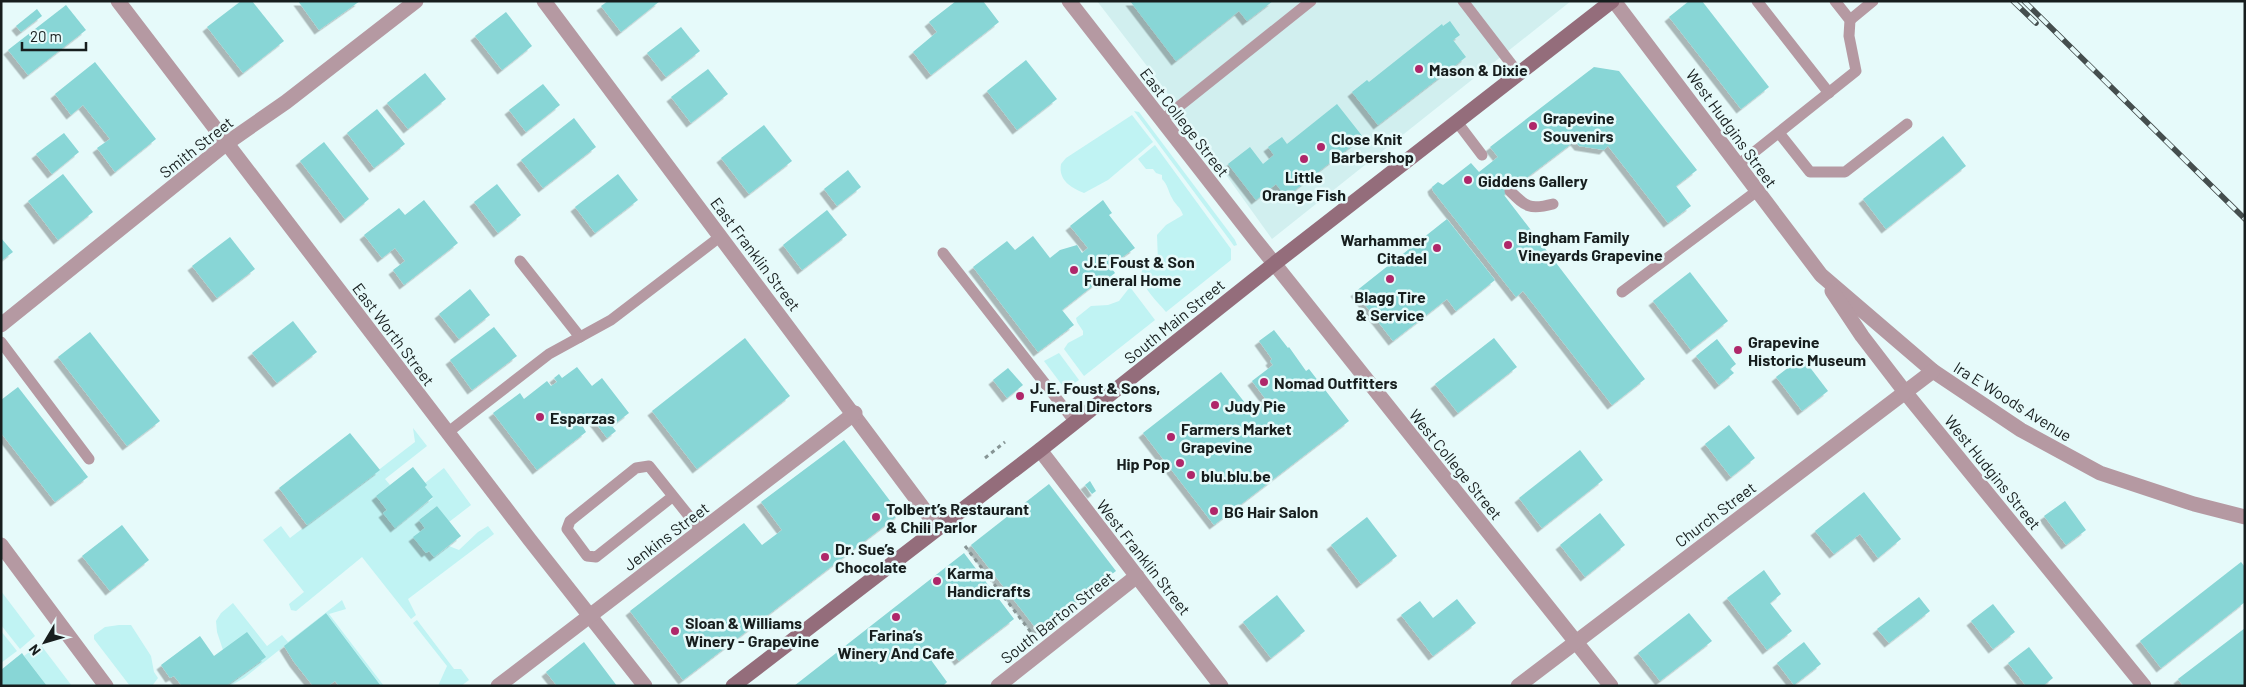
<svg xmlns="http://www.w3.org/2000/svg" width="2246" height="687" font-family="Barlow,sans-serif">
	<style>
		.built { fill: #d1efef }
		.green { fill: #c0f3f3 }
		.building { fill: #88d6d6; filter: url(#shadow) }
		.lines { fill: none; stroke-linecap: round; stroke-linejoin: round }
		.path { stroke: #879595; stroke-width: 3; stroke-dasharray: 4 4; stroke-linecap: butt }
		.lane { stroke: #b599a2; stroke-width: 11 }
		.street { stroke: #b599a2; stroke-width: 15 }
		.secondary { stroke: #946d7b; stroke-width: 15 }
		.rail-casing { stroke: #454e4e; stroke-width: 5.5 }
		.rail { stroke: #e6fafa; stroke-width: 4; stroke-dasharray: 11; stroke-linecap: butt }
		.poi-dot { fill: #af276a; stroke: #e6fafa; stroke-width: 2 }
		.labels { text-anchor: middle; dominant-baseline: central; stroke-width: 5; stroke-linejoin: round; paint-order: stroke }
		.poi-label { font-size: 16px; font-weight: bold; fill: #171e1e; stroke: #e6fafa; text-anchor: start }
		.street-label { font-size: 16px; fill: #171e1e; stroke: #e6fafa }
	</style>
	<defs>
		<filter id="shadow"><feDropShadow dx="-4.5" dy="4.5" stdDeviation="0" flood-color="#0004"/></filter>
	</defs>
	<rect width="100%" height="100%" fill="#e6fafa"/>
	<polygon class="built" points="1097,1 1571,1 1272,239 1160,83"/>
	<g class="green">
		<polygon points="1134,111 1139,112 1235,240 1237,245 1234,246 1229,239"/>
		<path d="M1132,115l21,27 -45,38 -24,13c-13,-5 -26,-13 -23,-29l5,-6z"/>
		<path d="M1155,145l76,104v11l-65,52c-9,-11 -35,-34 -20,-47h8l4,-3 -1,-27 9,-10 17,-10c-3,-9 -7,-9 -11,-17 -4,-7 -4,-13 -10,-19v-4l-6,-2 -3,-4h-7l-8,-10z"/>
		<polygon points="1130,287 1155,320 1084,376 1064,349 1068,343 1083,335 1083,331 1077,322 1076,318 1091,306 1108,305 1119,301"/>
		<polygon points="1059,353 1079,380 1070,386 1062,385 1044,361"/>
		<polygon points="413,428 427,446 385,479 390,485 376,496 387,510 383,513 395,527 433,498 425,487 425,483 444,468 471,505 449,522 437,506 419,520 425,528 414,537 426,553 429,551 434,557 449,546 459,550 478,532 488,526 494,534 408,599 416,615 411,619 362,557 296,611 291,610 289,604 304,592 263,540 281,526 290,538 415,442"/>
		<polygon points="1,591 35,636 20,649 1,625"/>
		<polygon points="342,600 346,609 329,614 384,686 381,686 326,613 244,678 230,686 226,686 223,650 217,632 216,621 221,613 233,603 267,646 282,635 288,642"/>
		<polygon points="417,620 454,669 461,669 469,680 461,686 438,686 447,666 413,623"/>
		<polygon points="119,625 131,625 151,656 154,672 158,678 152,686 130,686 94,639 94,635 105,627"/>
		<polygon points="1,631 17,651 1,663"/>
		<polygon points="40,644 72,686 47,686 24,656"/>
	</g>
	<g class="building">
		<polygon points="241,1 252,1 284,41 243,73 207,27"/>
		<polygon points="298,1 360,1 319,30"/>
		<polygon points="608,1 660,1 621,32 601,6"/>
		<polygon points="956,1 983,1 999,22 931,75 913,52 937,32 929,22"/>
		<polygon points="1130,1 1273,1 1247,21 1239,11 1176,61"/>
		<polygon points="1689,1 1702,1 1769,87 1741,109 1669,17"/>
		<polygon points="66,5 86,30 28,75 8,50"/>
		<polygon points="37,9 42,16 21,32 16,26"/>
		<polygon points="506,12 532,46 502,70 475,36"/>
		<polygon points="1450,21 1460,35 1453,40 1466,57 1378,125 1352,92 1367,80 1369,82 1442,24 1443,26"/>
		<polygon points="681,27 700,51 666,77 647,53"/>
		<polygon points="1026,60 1057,99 1017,130 987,91"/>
		<polygon points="95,62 156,139 115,172 97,148 110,139 83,105 71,115 55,94"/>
		<polygon points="1594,67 1619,71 1697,170 1676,186 1691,206 1668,223 1608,146 1604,150 1579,146 1575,141 1504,195 1645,379 1612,405 1523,291 1516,297 1433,191 1432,187 1438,182 1443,185 1471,163 1479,172 1498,157 1490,147"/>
		<polygon points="708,69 728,94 691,123 671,97"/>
		<polygon points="425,73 446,99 408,129 387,103"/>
		<polygon points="543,84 560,105 526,132 509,110"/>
		<polygon points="1337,104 1363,137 1286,197 1276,184 1256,200 1228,164 1250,147 1263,164 1274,155 1268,147 1282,137 1287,144"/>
		<polygon points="377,109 405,144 374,168 347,133"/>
		<polygon points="574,118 596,147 543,188 521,160"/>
		<polygon points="764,125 792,161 749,194 721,158"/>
		<polygon points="64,133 79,152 52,174 36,154"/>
		<polygon points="1943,136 1966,166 1886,229 1863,199"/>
		<polygon points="324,142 369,199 345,219 300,161"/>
		<polygon points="848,170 861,187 837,206 824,189"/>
		<polygon points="63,174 93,212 58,240 28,201"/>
		<polygon points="618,174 638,200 595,233 575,207"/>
		<polygon points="497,184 521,215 498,233 474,202"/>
		<polygon points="424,200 458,243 404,285 393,270 405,261 395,248 382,258 364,235 399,208 405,215"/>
		<polygon points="1103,200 1112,213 1109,215 1135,248 1110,266 1115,273 1101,284 1099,281 1062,310 1074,325 1038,352 973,267 1007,241 1015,250 1033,236 1050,258 1060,250 1077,245 1082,253 1088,248 1070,226"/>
		<polygon points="827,210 847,235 802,270 783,245"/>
		<polygon points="1447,219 1495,280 1456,311 1447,299 1393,341 1355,292"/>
		<polygon points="230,237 255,269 217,298 192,266"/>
		<polygon points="1,238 13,252 1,261"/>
		<polygon points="1690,272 1728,321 1691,350 1653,301"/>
		<polygon points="470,289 490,315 459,339 439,314"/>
		<polygon points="293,321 317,352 277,383 252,353"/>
		<polygon points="494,327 517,356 472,390 450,360"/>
		<polygon points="1274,330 1288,348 1289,347 1306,371 1309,369 1349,421 1214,525 1143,433 1221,372 1252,412 1267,401 1252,381 1273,365 1270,361 1272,359 1259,341"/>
		<polygon points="90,332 160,421 127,446 58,357"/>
		<polygon points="745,338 790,396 697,469 652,411"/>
		<polygon points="1494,338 1517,367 1458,413 1435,384"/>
		<polygon points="1717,339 1736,364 1730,369 1734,373 1719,385 1696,356"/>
		<polygon points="1802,357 1828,391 1802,411 1776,377"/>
		<polygon points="577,367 592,386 602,378 629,413 612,426 616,431 607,438 588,413 579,420 586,432 537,470 493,413 520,393 524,399 547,381 551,386 557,382 554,378 559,374 562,378"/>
		<polygon points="1008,368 1023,385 1007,398 993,380"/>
		<polygon points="18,387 88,477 55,502 1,433 1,400"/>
		<polygon points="1729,425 1755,458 1731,477 1705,444"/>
		<polygon points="350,433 380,470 307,525 279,488"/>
		<polygon points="844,440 900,514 683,680 630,611 744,523 762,545 782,530 761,502"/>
		<polygon points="1580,450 1603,480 1542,528 1519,498"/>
		<polygon points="413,467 427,485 425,487 433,497 395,528 383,513 387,510 376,496"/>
		<polygon points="1090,481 1096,491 1092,494 1085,485"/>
		<polygon points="1049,484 1116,571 1038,631 971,545"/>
		<polygon points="1864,492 1901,539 1878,558 1860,534 1834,554 1815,531"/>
		<polygon points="2065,501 2086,530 2066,545 2044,516"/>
		<polygon points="437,506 461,536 434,557 429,551 426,553 413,537 425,528 419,520"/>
		<polygon points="1600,513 1625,545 1585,577 1560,545"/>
		<polygon points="1367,517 1397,556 1361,584 1331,545"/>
		<polygon points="122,525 149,560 110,591 82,556"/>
		<polygon points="964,553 1014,619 959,661 948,646 931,660 947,682 943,686 794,686"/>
		<polygon points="2241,562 2245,567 2245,602 2161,668 2140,641"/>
		<polygon points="1764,570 1781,594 1770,603 1792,631 1767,650 1727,598"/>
		<polygon points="1277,595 1305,631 1271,658 1243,622"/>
		<polygon points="1919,597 1930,611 1889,643 1877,629"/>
		<polygon points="1457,599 1476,623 1433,656 1401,615 1420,601 1433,618"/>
		<polygon points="1993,604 2015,632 1993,649 1971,621"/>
		<polygon points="326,613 381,686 339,686 335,681 328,686 313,686 294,662 284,646"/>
		<polygon points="1689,613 1712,641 1660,681 1638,653"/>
		<polygon points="2245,628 2245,686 2183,686 2178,679"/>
		<polygon points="247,632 266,657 226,686 182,686 174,676 170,678 161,665 200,636 214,656"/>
		<polygon points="584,642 617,686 557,686 546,672"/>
		<polygon points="1804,642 1821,664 1794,685 1777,663"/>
		<polygon points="2029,647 2053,678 2043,686 2026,686 2008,663"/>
		<polygon points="22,653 24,656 47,686 1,686 1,670"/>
	</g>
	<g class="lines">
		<g class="path">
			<polyline points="985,458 1005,442"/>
			<polyline points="965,546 1033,635"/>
		</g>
		<g class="lane">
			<polyline points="1463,1 1519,74"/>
			<polyline points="1757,1 1829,93"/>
			<polyline points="1850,20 1873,1"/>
			<polyline points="1162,120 1311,1"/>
			<polyline points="1457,122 1482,155"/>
			<polyline points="1779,133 1810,172 1845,172 1907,124"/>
			<polyline points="1738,165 1856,71 1849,36 1850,20 1835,1"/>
			<path d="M1510,191c16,16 20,19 43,13"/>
			<polyline points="943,253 1075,422"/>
			<polyline points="520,261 580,337"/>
			<polyline points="1622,292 1757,191"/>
			<polyline points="1,342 89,459"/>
			<polyline points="447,433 549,354 611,320 721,236"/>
			<polyline points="672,497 596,557 587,556 567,529 570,521 636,468 649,466 701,531"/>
		</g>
		<g class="street">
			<polyline points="118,1 530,540 645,686"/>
			<polyline points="544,1 938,528"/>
			<polyline points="1069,1 1253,237 1611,686"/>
			<polyline points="1614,1 1821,275 1933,371 2021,430 2100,473 2194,504 2245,517"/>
			<polyline points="1832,291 1862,336 1905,392 2144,686"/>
			<polyline points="1,325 227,143 286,102 416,1"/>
			<polyline points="1040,450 1221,686"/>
			<polyline points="1,545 106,686"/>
			<polyline points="498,686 855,413"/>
			<polyline points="998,686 1137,576"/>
			<polyline points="1518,686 1933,371"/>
		</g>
		<polyline class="secondary" points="733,686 1040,450 1274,264 1612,1"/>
		<g class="rail-casing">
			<g id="rail">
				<polyline points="2013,1 2036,23"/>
				<polyline points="2024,1 2245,219"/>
			</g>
		</g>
		<use href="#rail" class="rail"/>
	</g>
	<g class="poi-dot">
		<circle cx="1419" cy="69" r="5"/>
		<circle cx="1533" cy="126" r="5"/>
		<circle cx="1321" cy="147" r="5"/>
		<circle cx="1304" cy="159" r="5"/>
		<circle cx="1468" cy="180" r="5"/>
		<circle cx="1508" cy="245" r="5"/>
		<circle cx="1437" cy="248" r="5"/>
		<circle cx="1074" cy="270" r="5"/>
		<circle cx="1390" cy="279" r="5"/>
		<circle cx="1738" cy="350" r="5"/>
		<circle cx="1264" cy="382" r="5"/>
		<circle cx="1020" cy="396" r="5"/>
		<circle cx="1215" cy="405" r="5"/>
		<circle cx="540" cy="417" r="5"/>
		<circle cx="1171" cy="437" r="5"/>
		<circle cx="1180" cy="463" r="5"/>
		<circle cx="1191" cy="475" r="5"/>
		<circle cx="1214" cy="511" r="5"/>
		<circle cx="876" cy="517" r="5"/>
		<circle cx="825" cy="557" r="5"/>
		<circle cx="937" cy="581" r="5"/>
		<circle cx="896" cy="617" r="5"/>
		<circle cx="675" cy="631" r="5"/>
	</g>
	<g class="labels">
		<g class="poi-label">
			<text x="1429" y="69">Mason &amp; Dixie</text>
			<text x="1543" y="117">Grapevine<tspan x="1543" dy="18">Souvenirs</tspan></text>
			<text x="1331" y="138">Close Knit<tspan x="1331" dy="18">Barbershop</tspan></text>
			<text x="1304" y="176" text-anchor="middle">Little<tspan x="1304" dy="18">Orange Fish</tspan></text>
			<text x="1478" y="180">Giddens Gallery</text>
			<text x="1518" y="236">Bingham Family<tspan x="1518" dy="18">Vineyards Grapevine</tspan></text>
			<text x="1427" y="239" text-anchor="end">Warhammer<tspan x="1427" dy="18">Citadel</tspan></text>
			<text x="1084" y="261">J.E Foust &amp; Son<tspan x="1084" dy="18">Funeral Home</tspan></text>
			<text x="1390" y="296" text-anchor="middle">Blagg Tire<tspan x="1390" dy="18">&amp; Service</tspan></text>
			<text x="1748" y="341">Grapevine<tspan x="1748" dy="18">Historic Museum</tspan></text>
			<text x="1274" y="382">Nomad Outfitters</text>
			<text x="1030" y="387">J. E. Foust &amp; Sons,<tspan x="1030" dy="18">Funeral Directors</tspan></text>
			<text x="1225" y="405">Judy Pie</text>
			<text x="550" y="417">Esparzas</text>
			<text x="1181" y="428">Farmers Market<tspan x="1181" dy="18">Grapevine</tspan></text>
			<text x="1170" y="463" text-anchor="end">Hip Pop</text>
			<text x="1201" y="475">blu.blu.be</text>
			<text x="886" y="508">Tolbert’s Restaurant<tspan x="886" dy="18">&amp; Chili Parlor</tspan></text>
			<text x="1224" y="511">BG Hair Salon</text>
			<text x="835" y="548">Dr. Sue’s<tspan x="835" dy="18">Chocolate</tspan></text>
			<text x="947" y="572">Karma<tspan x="947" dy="18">Handicrafts</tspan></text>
			<text x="685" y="622">Sloan &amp; Williams<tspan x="685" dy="18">Winery - Grapevine</tspan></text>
			<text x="896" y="634" text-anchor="middle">Farina’s<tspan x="896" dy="18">Winery And Cafe</tspan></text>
		</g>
		<g class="street-label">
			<text transform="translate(1185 122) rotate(52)">East College Street</text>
			<text transform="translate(1732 128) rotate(54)">West Hudgins Street</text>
			<text transform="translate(196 147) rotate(-38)">Smith Street</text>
			<text transform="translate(756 254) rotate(53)">East Franklin Street</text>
			<text transform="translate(1174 321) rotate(-39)">South Main Street</text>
			<text transform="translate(394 334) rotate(53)">East Worth Street</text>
			<text transform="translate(2013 401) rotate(32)">Ira E Woods Avenue</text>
			<text transform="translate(1456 464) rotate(51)">West College Street</text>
			<text transform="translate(1993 472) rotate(51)">West Hudgins Street</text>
			<text transform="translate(1715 514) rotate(-37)">Church Street</text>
			<text transform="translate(666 536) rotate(-37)">Jenkins Street</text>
			<text transform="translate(1144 557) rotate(52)">West Franklin Street</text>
			<text transform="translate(1057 617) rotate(-38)">South Barton Street</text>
		</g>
	</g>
	<rect width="2246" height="687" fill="none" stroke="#171e1e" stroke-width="5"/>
	<g transform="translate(45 642) rotate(232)" stroke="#e6fafa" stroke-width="4" paint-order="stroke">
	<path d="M0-4L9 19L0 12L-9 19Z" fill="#171e1e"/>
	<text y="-8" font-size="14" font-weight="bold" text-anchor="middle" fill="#171e1e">N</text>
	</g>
	<path d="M22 42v8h64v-8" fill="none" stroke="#171e1e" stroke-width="2.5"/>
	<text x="30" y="42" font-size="15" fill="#171e1e" stroke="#e6fafa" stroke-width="4" paint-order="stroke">20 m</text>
</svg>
